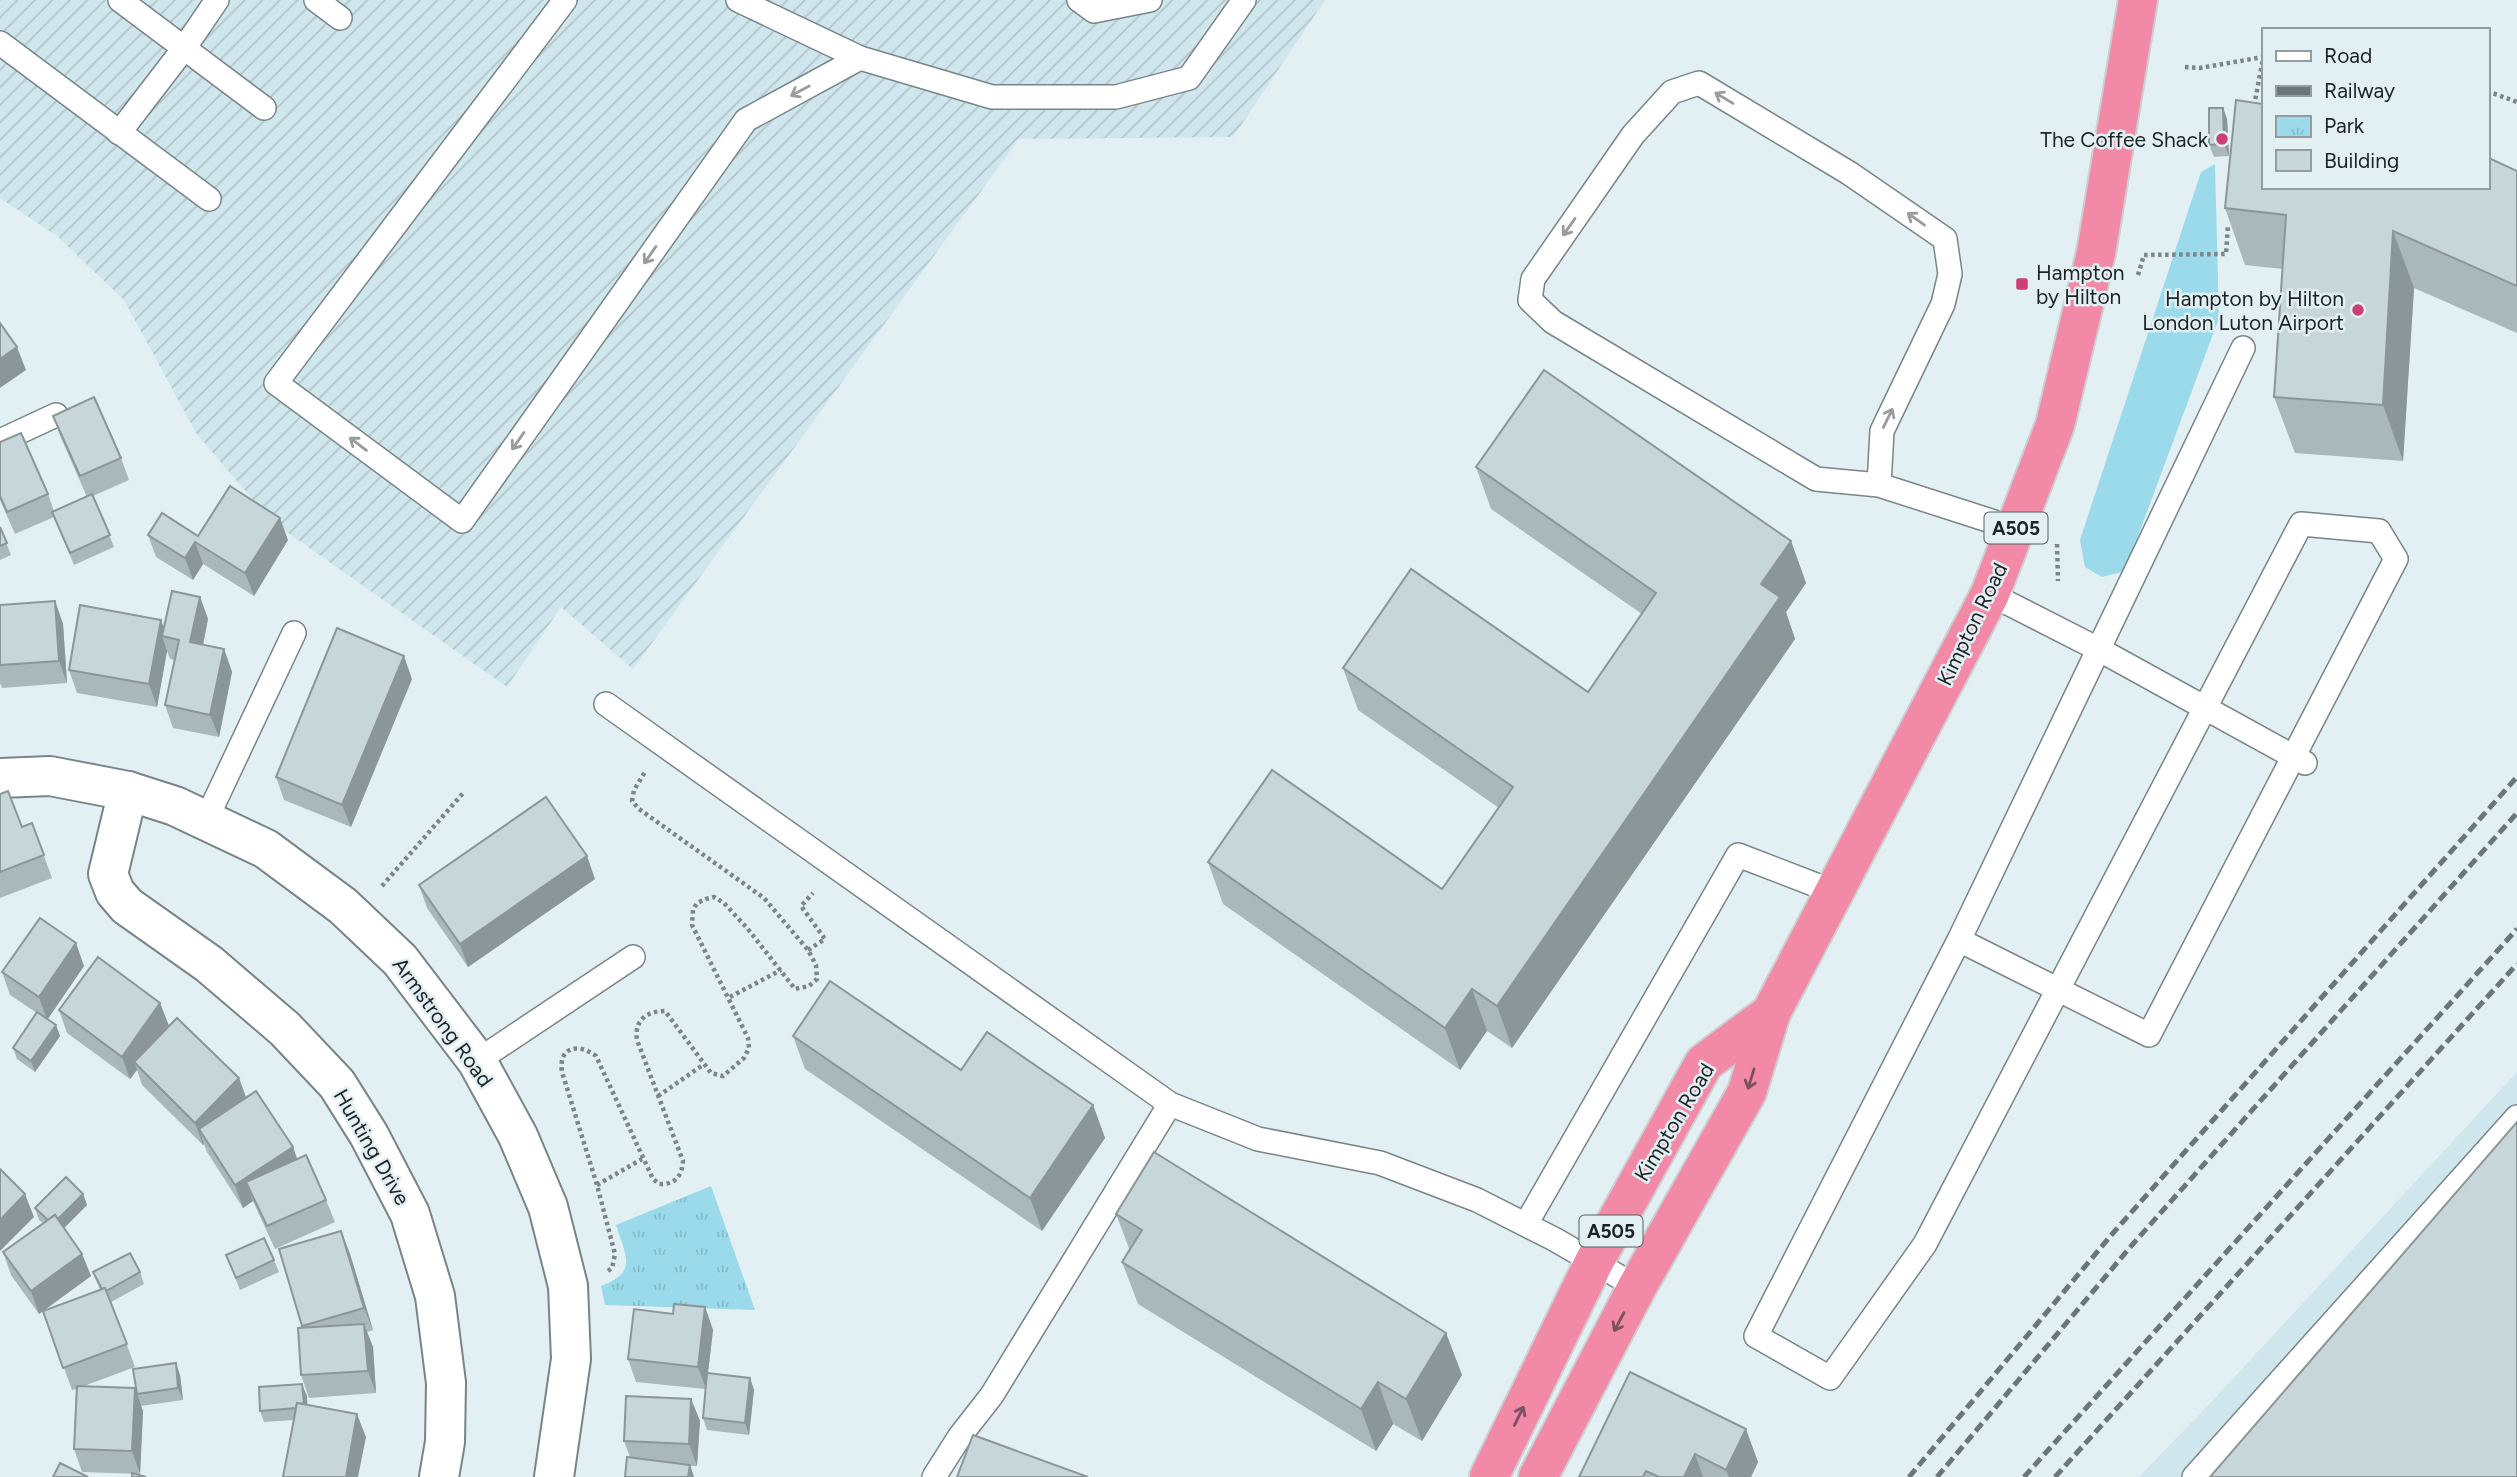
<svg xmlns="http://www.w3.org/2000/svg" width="2517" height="1477" font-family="Figtree,sans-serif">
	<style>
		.built { fill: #cfe6ec }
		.industrial { fill: url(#industrial-furrows) }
		.grass { fill: #9adaeb }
		.park { fill: url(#park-tufts) }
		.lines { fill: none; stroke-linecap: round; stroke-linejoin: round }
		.lane-casing { stroke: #788588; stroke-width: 26 }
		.street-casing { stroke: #788588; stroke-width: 42 }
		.highway-casing { stroke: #cdcecf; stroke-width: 42 }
		.path { stroke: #7c8588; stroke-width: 4.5; stroke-dasharray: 3.5 3.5; stroke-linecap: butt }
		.lane { stroke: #fff; stroke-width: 23 }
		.street { stroke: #fff; stroke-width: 38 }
		.highway { stroke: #f289a7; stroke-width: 38 }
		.rail { stroke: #6c7578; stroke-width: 5; stroke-dasharray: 10 5; stroke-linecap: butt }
		.wall { fill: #abb8bb }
		.shaded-wall { fill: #8b9698 }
		.building { fill: #c7d6d9; stroke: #8b9698; stroke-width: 2 }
		.oneway { stroke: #999b9c }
		.oneway2 { stroke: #7c505e }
		.poi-dot { fill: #cb3f72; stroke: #e2f0f4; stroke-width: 2.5 }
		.labels { text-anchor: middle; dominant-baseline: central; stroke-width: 5; stroke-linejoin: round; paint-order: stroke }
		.shield { fill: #e2f0f4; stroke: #575f62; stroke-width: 2 }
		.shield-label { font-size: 19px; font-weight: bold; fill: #1c2123 }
		.poi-label { font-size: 21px; fill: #1c2123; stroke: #e2f0f4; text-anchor: end }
		.street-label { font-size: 21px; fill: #1c2123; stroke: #e2f0f4 }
	</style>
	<defs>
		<pattern id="industrial-furrows" width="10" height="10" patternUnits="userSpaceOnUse" patternTransform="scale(1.75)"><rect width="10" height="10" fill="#cfe6ec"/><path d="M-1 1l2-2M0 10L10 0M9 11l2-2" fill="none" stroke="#b1c5ca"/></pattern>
		<pattern id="park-tufts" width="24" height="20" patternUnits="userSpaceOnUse" patternTransform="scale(1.75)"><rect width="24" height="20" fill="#9adaeb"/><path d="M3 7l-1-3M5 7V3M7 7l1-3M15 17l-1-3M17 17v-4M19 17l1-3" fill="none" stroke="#84bbc9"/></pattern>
	</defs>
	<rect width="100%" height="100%" fill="#e2f0f4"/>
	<polygon class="built" points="2517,1072 2517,1477 2139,1477 2216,1397"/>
	<polygon class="industrial" points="0,0 1325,0 1233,137 1019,139 633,669 561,607 507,687 271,521 196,433 124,300 57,236 0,198"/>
	<polygon class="grass" points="2215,164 2219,318 2125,571 2102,577 2085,567 2080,540 2201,172"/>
	<path class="park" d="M711,1186l44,124 -150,-5 -4,-19c37,-14 25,-29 15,-61z"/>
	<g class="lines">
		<g class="lane-casing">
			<g id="lane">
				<polyline points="120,0 264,108"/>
				<polyline points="316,0 340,18"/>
				<polyline points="565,0 276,383 462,521 746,120 860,58"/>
				<polyline points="738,0 860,58 992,97 1116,97 1189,78 1244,0"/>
				<polyline points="1079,0 1094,11 1150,0"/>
				<polyline points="0,43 209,199"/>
				<polyline points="119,133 185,47 217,0"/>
				<polyline points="0,441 56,415"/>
				<polyline points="1879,485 1882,431 1943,304 1950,274 1945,239 1849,173 1699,83 1672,92 1633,135 1533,279 1530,300 1553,322 1816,479 1879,485 2016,529"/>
				<polyline points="1990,594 2100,650 2305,763"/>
				<polyline points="606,704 1170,1104 1258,1139 1380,1163 1477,1200 1554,1239 1637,1287"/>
				<polyline points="206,820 294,633"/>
				<polyline points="1959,940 2149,1035 2396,559 2379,531 2301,524 1925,1244 1830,1378 1756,1336 1959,940 2243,348"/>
				<polyline points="477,1061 633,957"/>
				<polyline points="1526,1224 1738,855 1834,892"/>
				<polyline points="934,1477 960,1436 992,1395 1170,1104"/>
				<polyline points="2194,1477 2517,1117"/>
			</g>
		</g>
		<g class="street-casing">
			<g id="street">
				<polyline points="0,778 50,776 128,791 175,806 266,849 343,906 400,960 477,1061 518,1136 548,1207 568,1286 571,1359 554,1477"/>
				<polyline points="128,791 108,874 115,892 127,906 209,964 285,1029 337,1084 369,1135 410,1214 435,1296 446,1383 445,1442 439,1477"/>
			</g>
		</g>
		<g class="highway-casing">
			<g id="highway">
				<polyline points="1489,1477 1594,1262 1704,1063 1771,1013"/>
				<polyline points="1538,1477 1637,1287 1747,1092 1771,1013 1990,594 2055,425 2096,253 2138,0"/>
			</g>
		</g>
		<g class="path">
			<polyline points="2185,67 2200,68 2263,57"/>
			<polyline points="2487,91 2517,102"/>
			<polyline points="2254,106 2263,59"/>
			<polyline points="2138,275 2144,255 2226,254 2228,225"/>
			<polyline points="2057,544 2058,581"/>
			<polyline points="382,886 464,792"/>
			<polyline points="808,950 825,939 801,906 813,893"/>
			<polyline points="730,997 781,970"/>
			<polyline points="658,1096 703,1065"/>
			<polyline points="597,1185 642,1159"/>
			<path d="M608,1271l4,-3 3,-14 -18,-69 -35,-113c-4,-26 17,-29 34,-16l57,123 6,5c16,1 23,-8 24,-23l-46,-121c-3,-20 10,-29 28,-29l46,62 12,3 21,-18 5,-10 -1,-10 -56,-113 1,-15 4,-7 9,-4 8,-2 10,6 23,25 48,61 14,-3 8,-7 -1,-14 -8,-15 -44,-52 -125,-89 -7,-8 2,-11 11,-18"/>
		</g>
		<use href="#lane" class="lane"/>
		<use href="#street" class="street"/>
		<use href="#highway" class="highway"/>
		<g class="rail">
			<polyline points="1909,1477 2113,1233 2517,777"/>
			<polyline points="1937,1477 2132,1245 2517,813"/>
			<polyline points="2024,1477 2517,929"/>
			<polyline points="2055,1477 2517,964"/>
		</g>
	</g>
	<g class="wall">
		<polygon points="2223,108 2227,119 2229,156 2214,157 2209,145"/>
		<polygon points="2517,171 2517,333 2414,288 2403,461 2295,453 2274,397 2283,269 2245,265 2225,208"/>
		<polygon points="53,416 121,458 129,480 93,496 114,547 74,565 54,517 15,534 0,500 0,442 48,494 54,511 87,497 61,438"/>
		<polygon points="1476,467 1791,541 1806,583 1786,612 1795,639 1512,1048 1487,1031 1460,1070 1223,904 1208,862 1442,889 1499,808 1358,710 1343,668 1588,692 1642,614 1491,509"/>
		<polygon points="0,527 11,555 0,560"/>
		<polygon points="148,535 198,536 288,540 254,596 203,564 193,580 156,557"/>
		<polygon points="200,597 208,619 203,645 224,649 232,672 219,737 173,728 165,705 174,660 170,659 167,651 157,707 77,693 69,670 161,620 164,629"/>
		<polygon points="55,601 63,624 67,683 2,688 0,683 0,605"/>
		<polygon points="412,679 351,827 284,800 276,777"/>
		<polygon points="0,794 22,827 32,823 52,878 0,898"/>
		<polygon points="595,879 468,967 427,908 419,885"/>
		<polygon points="84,966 48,1019 56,1025 60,1036 35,1072 17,1059 13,1048 37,1013 10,995 2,972"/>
		<polygon points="160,1003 169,1026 239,1078 246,1098 293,1147 297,1159 326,1200 335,1222 275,1249 253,1201 243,1208 207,1152 204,1144 203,1145 142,1085 137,1070 130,1079 67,1033 59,1010"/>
		<polygon points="793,1036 961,1070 1093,1105 1105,1138 1042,1231 805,1069"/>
		<polygon points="83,1194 87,1205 64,1228 82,1254 91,1276 39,1314 11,1275 3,1252 43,1223 39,1220 35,1208"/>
		<polygon points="1116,1214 1446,1333 1462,1375 1422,1441 1393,1424 1376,1451 1138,1304 1122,1262 1130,1251"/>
		<polygon points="341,1231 350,1254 373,1330 367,1332 373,1347 376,1393 309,1398 301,1375 303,1328 279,1249"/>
		<polygon points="226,1255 274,1260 279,1272 240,1290"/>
		<polygon points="93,1272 140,1272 144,1284 111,1302 135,1367 84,1386 135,1388 136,1392 180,1375 183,1400 141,1406 143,1411 140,1474 82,1472 74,1449 76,1389 72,1390 43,1311 100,1290"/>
		<polygon points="705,1307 713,1330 708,1373 750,1378 754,1390 749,1435 707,1430 703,1418 705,1389 636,1382 628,1359 673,1314"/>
		<polygon points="1630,1372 1758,1462 1751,1477 1579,1477"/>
		<polygon points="307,1396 307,1405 366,1437 294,1420 264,1422 260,1411"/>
		<polygon points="691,1399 700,1421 697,1466 690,1466 694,1477 630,1457 624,1441"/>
	</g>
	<g class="shaded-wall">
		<polygon points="2223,108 2227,119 2229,156 2224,144"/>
		<polygon points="2393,231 2414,288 2403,461 2383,405"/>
		<polygon points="17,347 26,370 0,388 0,359"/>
		<polygon points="280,518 288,540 254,596 245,573"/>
		<polygon points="1791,541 1806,583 1786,612 1795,639 1512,1048 1497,1006 1761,584"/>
		<polygon points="195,542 203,564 193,580 185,558"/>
		<polygon points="200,597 208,619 199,665 190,642"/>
		<polygon points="55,601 63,624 67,683 59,661"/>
		<polygon points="161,620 167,637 162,636 167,651 157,707 149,684"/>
		<polygon points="224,649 232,672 219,737 210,715"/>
		<polygon points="404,656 412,679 351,827 342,805"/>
		<polygon points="587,856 595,879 468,967 460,944"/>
		<polygon points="76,943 84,966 47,1020 39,997"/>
		<polygon points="1472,989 1487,1031 1460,1070 1445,1028"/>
		<polygon points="160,1003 169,1026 134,1062 137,1070 130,1079 122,1057"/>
		<polygon points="56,1025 60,1036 35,1072 31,1061"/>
		<polygon points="239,1078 247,1100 199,1129 204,1144 203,1145 195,1123"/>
		<polygon points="1093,1105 1105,1138 1042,1231 1030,1198"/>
		<polygon points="293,1147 301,1170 246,1182 253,1201 243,1208 235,1185"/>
		<polygon points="25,1194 34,1217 0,1251 0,1220"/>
		<polygon points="83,1194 87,1205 56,1236 52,1225"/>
		<polygon points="341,1231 350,1254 373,1330 364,1308"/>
		<polygon points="82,1254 91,1276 39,1314 31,1291"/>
		<polygon points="705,1307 713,1330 706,1389 698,1367"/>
		<polygon points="364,1324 373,1347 376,1393 368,1371"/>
		<polygon points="1446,1333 1462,1375 1422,1441 1406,1399"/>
		<polygon points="176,1363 180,1375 183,1400 178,1388"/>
		<polygon points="750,1378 754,1390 749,1435 745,1423"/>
		<polygon points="1378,1382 1393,1424 1376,1451 1361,1409"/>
		<polygon points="302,1384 307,1396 308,1419 304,1408"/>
		<polygon points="135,1388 143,1411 140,1474 132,1451"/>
		<polygon points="691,1399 700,1421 697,1466 689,1444"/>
		<polygon points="357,1414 366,1437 358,1477 346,1477"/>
		<polygon points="1746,1429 1758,1462 1751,1477 1729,1477 1726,1470"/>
		<polygon points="1695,1454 1703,1477 1684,1477"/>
		<polygon points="690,1465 694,1477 688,1477"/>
	</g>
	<g class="building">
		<polygon points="2236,100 2263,104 2263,187 2487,187 2487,157 2517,171 2517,286 2393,231 2383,405 2274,397 2286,215 2225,208"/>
		<polygon points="2209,108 2223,108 2224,144 2209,145"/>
		<polygon points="0,323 17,347 0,359"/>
		<polygon points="1544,370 1791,541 1761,584 1780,597 1497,1006 1472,989 1445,1028 1208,862 1272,770 1442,889 1513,787 1343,668 1411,569 1588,692 1656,593 1476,467"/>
		<polygon points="94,397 121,458 80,476 53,416"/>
		<polygon points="21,433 48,494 7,512 0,496 0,442"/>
		<polygon points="230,486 280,518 245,573 195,542 185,558 148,535 162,513 198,536"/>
		<polygon points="92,494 110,535 70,553 52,512"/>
		<polygon points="0,527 7,543 0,546"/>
		<polygon points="172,591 200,597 190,642 224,649 210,715 165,705 179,640 162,636"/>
		<polygon points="55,601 59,661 0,665 0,605"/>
		<polygon points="80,605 161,620 149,684 69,670"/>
		<polygon points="337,628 404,656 342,805 276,777"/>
		<polygon points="8,791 22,827 32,823 44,855 0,872 0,794"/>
		<polygon points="546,797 587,856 460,944 419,885"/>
		<polygon points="40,918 76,943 39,997 2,972"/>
		<polygon points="98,957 160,1003 122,1057 59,1010"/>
		<polygon points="830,981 961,1070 987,1032 1093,1105 1030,1198 793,1036"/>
		<polygon points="37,1012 56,1025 31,1061 13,1048"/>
		<polygon points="177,1018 239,1078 195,1123 134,1062"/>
		<polygon points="256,1091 293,1147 235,1185 199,1129"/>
		<polygon points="2517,1122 2517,1477 2210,1477"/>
		<polygon points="1154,1152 1446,1333 1406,1399 1378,1382 1361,1409 1122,1262 1142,1230 1116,1214"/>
		<polygon points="306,1155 326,1200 267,1226 246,1182"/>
		<polygon points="0,1169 25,1194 0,1220"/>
		<polygon points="66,1177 83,1194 58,1219 55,1215 48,1220 35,1208"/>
		<polygon points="55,1215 82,1254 31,1291 3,1252"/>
		<polygon points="341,1231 364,1308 302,1326 279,1249"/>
		<polygon points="264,1238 274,1260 236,1278 226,1255"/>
		<polygon points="130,1253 140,1272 106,1291 105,1288 102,1289 93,1272"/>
		<polygon points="105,1288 127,1344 63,1368 43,1311"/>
		<polygon points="674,1304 705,1307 698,1367 628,1359 634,1309 673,1314"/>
		<polygon points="364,1324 368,1371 301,1375 298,1328"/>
		<polygon points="176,1363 178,1388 137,1394 133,1369"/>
		<polygon points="1630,1372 1746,1429 1726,1470 1695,1454 1684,1477 1659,1477 1646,1471 1643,1477 1579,1477"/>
		<polygon points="707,1373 750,1378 745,1423 703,1418"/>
		<polygon points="302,1384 304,1404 297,1403 296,1408 260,1411 259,1387"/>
		<polygon points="77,1386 135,1388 132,1451 74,1449"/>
		<polygon points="626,1396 691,1399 689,1444 624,1441"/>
		<polygon points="297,1403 357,1414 346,1477 283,1477"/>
		<polygon points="973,1435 1088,1477 957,1477"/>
		<polygon points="627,1457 690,1465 688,1477 625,1477"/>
		<polygon points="60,1463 88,1477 53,1477"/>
		<polygon points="132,1473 146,1477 132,1477"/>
	</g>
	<defs><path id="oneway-shaft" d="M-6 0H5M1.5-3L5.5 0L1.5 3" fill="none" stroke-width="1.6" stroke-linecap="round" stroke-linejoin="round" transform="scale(1.75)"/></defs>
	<g class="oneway">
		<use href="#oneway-shaft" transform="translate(800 91) rotate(152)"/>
		<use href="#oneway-shaft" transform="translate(1724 98) rotate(-149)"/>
		<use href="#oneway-shaft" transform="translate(1916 219) rotate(-145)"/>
		<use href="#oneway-shaft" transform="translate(1569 227) rotate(125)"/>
		<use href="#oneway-shaft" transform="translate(650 255) rotate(125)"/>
		<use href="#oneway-shaft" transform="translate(1888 418) rotate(-64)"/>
		<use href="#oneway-shaft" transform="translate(518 441) rotate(125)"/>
		<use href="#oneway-shaft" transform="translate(358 444) rotate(-143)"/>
	</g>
	<g class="oneway2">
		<use href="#oneway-shaft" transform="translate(1751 1079) rotate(107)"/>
		<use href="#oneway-shaft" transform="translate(1619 1322) rotate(118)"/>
		<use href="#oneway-shaft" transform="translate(1519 1416) rotate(-64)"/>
	</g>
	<g class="poi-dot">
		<circle cx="2222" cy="139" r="7"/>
		<rect x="2015" y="277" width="14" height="14" rx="3.5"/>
		<circle cx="2358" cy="310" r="7"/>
	</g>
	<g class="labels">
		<g class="shield">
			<rect x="1984.5" y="512.5" width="63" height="31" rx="5"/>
			<rect x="1579.5" y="1215.5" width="63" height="31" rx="5"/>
		</g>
		<g class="shield-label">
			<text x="2016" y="528">A505</text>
			<text x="1611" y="1231">A505</text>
		</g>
		<g class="poi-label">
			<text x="2208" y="139">The Coffee Shack</text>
			<text x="2036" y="272" text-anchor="start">Hampton<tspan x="2036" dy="24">by Hilton</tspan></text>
			<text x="2344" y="298">Hampton by Hilton<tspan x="2344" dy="24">London Luton Airport</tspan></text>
		</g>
		<g class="street-label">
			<text transform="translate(1972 624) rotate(-64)">Kimpton Road</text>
			<text transform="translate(443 1022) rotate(54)">Armstrong Road</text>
			<text transform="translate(1674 1122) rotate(-59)">Kimpton Road</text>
			<text transform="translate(372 1147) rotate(60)">Hunting Drive</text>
		</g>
	</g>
	<rect x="2262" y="28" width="228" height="161" fill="#e2f0f4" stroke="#939da0" stroke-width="2"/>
	<rect x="2276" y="51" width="35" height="10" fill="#ffffff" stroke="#939da0" stroke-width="2"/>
	<text x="2324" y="63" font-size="21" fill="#1c2123">Road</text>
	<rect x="2276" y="86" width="35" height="10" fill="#6c7578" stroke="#939da0" stroke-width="2"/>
	<text x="2324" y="98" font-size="21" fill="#1c2123">Railway</text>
	<rect x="2276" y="116" width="35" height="21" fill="url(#park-tufts)" stroke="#939da0" stroke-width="2"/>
	<text x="2324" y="133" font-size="21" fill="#1c2123">Park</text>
	<rect x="2276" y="150" width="35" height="21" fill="#c7d6d9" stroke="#939da0" stroke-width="2"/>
	<text x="2324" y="168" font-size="21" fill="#1c2123">Building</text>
</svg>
